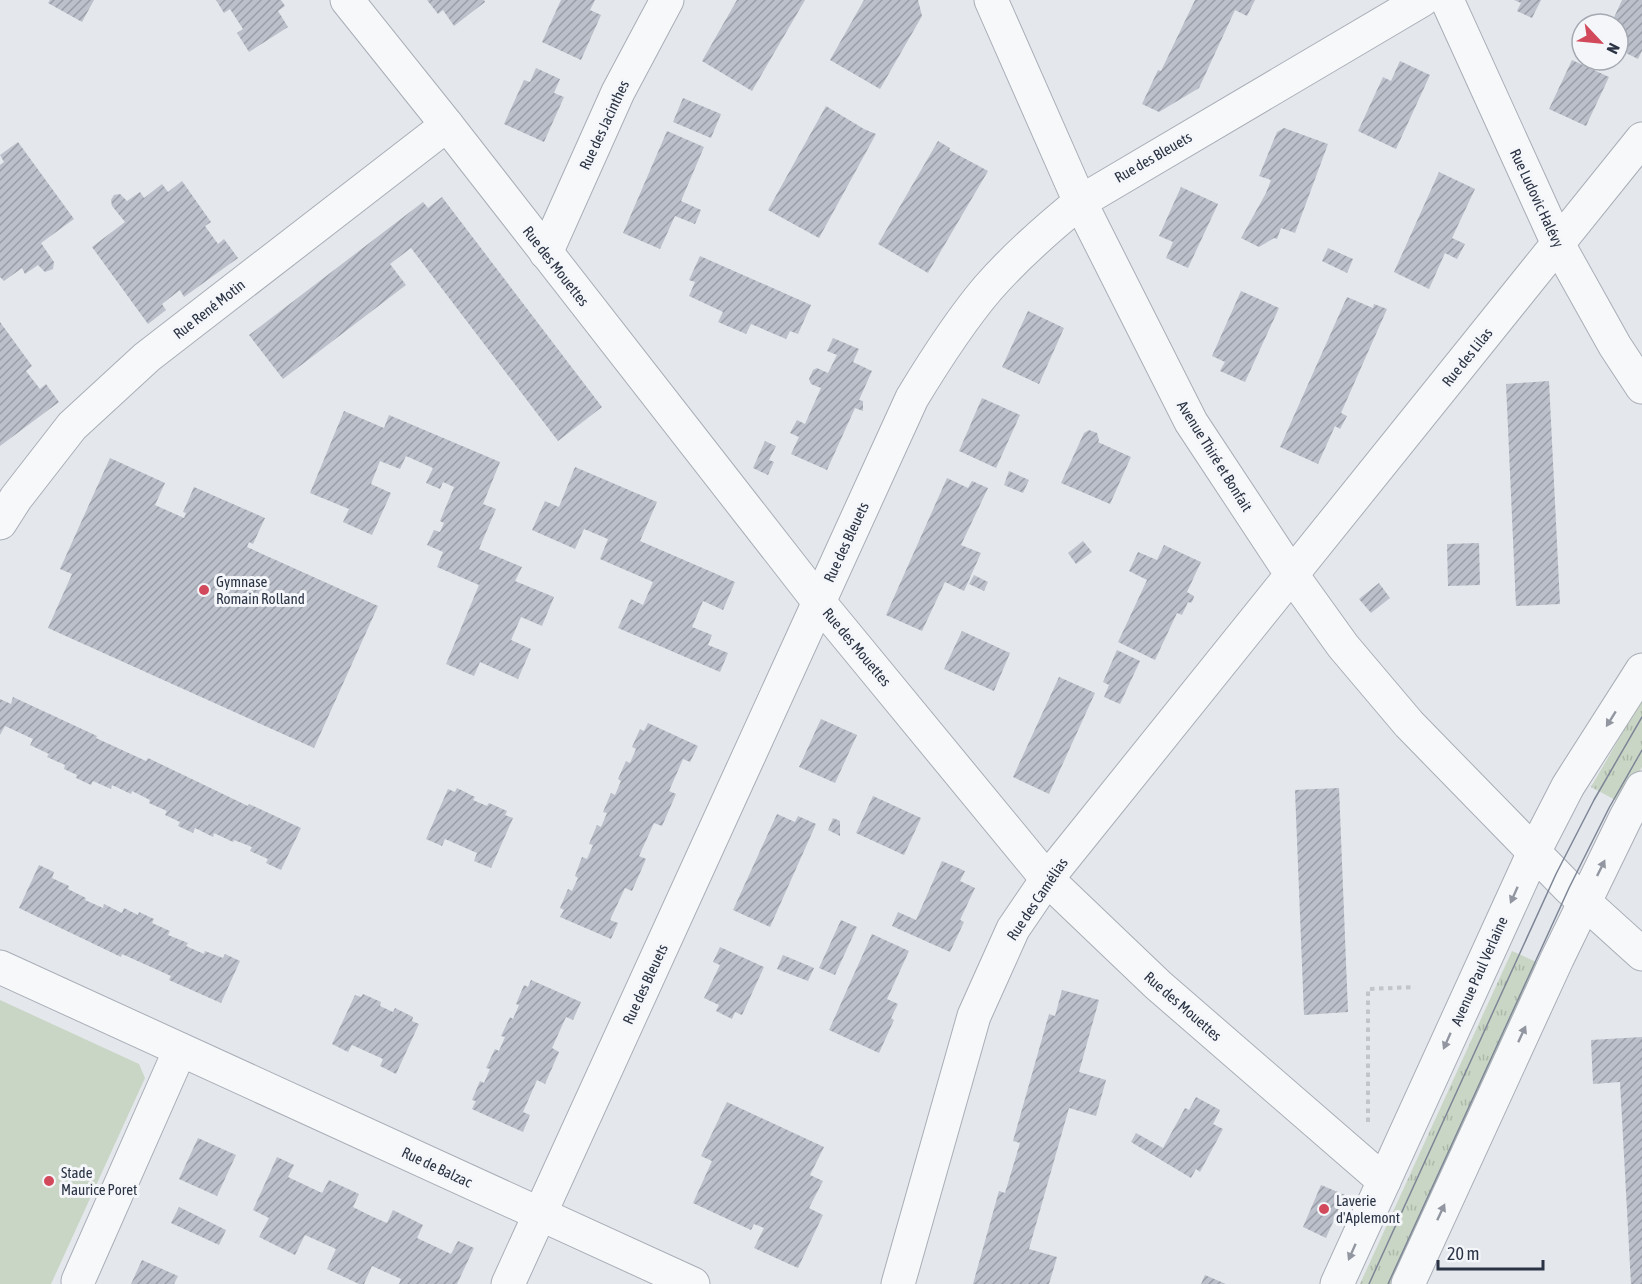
<svg xmlns="http://www.w3.org/2000/svg" width="1642" height="1284" font-family="'Asap Condensed',sans-serif">
	<style>
		.grass { fill: url(#grass-tufts) }
		.pitch { fill: #c9d6c5 }
		.building { fill: url(#building-hatch) }
		.lines { fill: none; stroke-linecap: round; stroke-linejoin: round }
		.minor-casing { stroke: #a9aeb7; stroke-width: 35 }
		.path { stroke: #c2c5cb; stroke-width: 4; stroke-dasharray: 4.5 4.5; stroke-linecap: butt }
		.minor { stroke: #f7f8fa; stroke-width: 33 }
		.tram { stroke: #7d8696; stroke-width: 1.5 }
		.oneway { fill: #9196a0 }
		.poi-dot { fill: #d1495b; stroke: #f4f6f9; stroke-width: 2 }
		.labels { text-anchor: middle; dominant-baseline: central; stroke-width: 6; stroke-linejoin: round; paint-order: stroke }
		.street-label { font-size: 15px; fill: #2b3445; stroke: #f4f6f9 }
		.poi-label { font-size: 15px; fill: #2b3445; stroke: #f4f6f9; text-anchor: start }
	</style>
	<defs>
		<pattern id="grass-tufts" width="24" height="20" patternUnits="userSpaceOnUse" patternTransform="scale(1.5)"><rect width="24" height="20" fill="#c9d6c5"/><path d="M3 7l-1-3M5 7V3M7 7l1-3M15 17l-1-3M17 17v-4M19 17l1-3" fill="none" stroke="#adb8ab"/></pattern>
		<pattern id="building-hatch" width="6" height="6" patternUnits="userSpaceOnUse" patternTransform="scale(1.5)"><rect width="6" height="6" fill="#bbc0ca"/><path d="M-1 1l2-2M0 6l6-6M5 7l2-2" fill="none" stroke="#989da6"/></pattern>
	</defs>
	<rect width="100%" height="100%" fill="#e4e7ec"/>
	<g class="grass">
		<polygon points="1642,699 1642,767 1621,803 1591,787"/>
		<polygon points="1512,951 1543,965 1396,1284 1360,1284"/>
	</g>
	<polygon class="pitch" points="0,1000 139,1064 145,1078 51,1284 0,1284"/>
	<g class="building">
		<polygon points="50,0 94,0 82,22 48,3"/>
		<polygon points="216,0 281,0 285,6 278,11 288,27 249,52 237,33 243,29 230,9 224,13"/>
		<polygon points="427,0 484,0 485,2 454,26 443,10 438,14"/>
		<polygon points="561,0 595,0 590,10 601,15 581,60 542,42"/>
		<polygon points="737,0 805,0 752,91 702,61"/>
		<polygon points="864,0 918,0 922,16 880,89 830,60"/>
		<polygon points="1195,0 1255,0 1247,16 1235,10 1199,88 1159,112 1142,104 1158,70 1161,71"/>
		<polygon points="1514,0 1541,0 1532,18 1517,11 1521,3"/>
		<polygon points="1622,0 1642,0 1642,51 1638,59 1618,49 1618,24 1611,24"/>
		<polygon points="1572,60 1609,77 1586,126 1549,109"/>
		<polygon points="1400,61 1430,75 1396,149 1358,131 1383,77 1391,81"/>
		<polygon points="536,68 560,79 554,93 564,97 544,142 504,124 524,80 530,82"/>
		<polygon points="683,98 721,114 711,138 673,122"/>
		<polygon points="826,106 864,129 876,134 819,238 768,210"/>
		<polygon points="1284,128 1328,144 1295,233 1281,228 1277,239 1274,238 1259,247 1241,238 1266,193 1271,180 1259,176 1277,132"/>
		<polygon points="667,131 704,147 681,201 701,210 695,224 675,216 660,249 623,233"/>
		<polygon points="938,141 950,148 949,150 988,171 928,273 878,244"/>
		<polygon points="18,142 74,219 41,243 54,262 53,269 45,272 38,265 25,274 22,268 4,281 0,277 0,165 4,162 0,155"/>
		<polygon points="1439,172 1475,189 1452,238 1465,244 1457,259 1445,253 1429,289 1394,272"/>
		<polygon points="182,181 211,222 205,226 218,244 224,239 238,258 184,297 180,290 162,304 166,310 148,324 92,247 125,222 112,206 111,200 114,195 120,194 127,201 140,192 144,198 162,184 168,192"/>
		<polygon points="1181,187 1218,204 1188,268 1166,258 1173,242 1159,236"/>
		<polygon points="442,197 602,407 558,441 411,248 390,264 406,285 283,379 249,335 423,202 428,208"/>
		<polygon points="1328,248 1353,259 1347,273 1322,261"/>
		<polygon points="700,256 811,305 798,334 790,331 786,339 751,324 746,334 718,322 723,312 689,296 695,282 689,280"/>
		<polygon points="1241,291 1279,308 1245,382 1220,371 1225,362 1212,356"/>
		<polygon points="1347,297 1373,308 1374,304 1387,309 1341,413 1347,416 1340,429 1335,426 1318,464 1280,447"/>
		<polygon points="1028,311 1064,328 1039,384 1002,367"/>
		<polygon points="0,322 32,366 26,371 40,389 46,384 59,402 0,446"/>
		<polygon points="833,338 859,349 853,362 872,371 859,400 863,401 863,411 855,408 827,470 791,454 799,437 790,433 797,420 805,424 821,388 811,384 809,379 813,370 817,368 828,373 837,355 827,351"/>
		<polygon points="1549,381 1560,604 1516,606 1506,384"/>
		<polygon points="982,398 1020,415 996,468 959,451"/>
		<polygon points="344,411 384,428 389,415 500,462 483,504 496,509 479,549 522,567 515,581 554,597 542,626 521,617 511,640 531,649 518,679 480,662 474,676 446,664 479,585 437,567 443,552 427,545 434,530 440,532 444,523 440,521 454,487 443,482 440,489 426,483 433,468 406,456 400,469 380,461 371,484 391,493 372,535 343,522 349,509 310,493"/>
		<polygon points="1089,430 1097,433 1099,440 1098,442 1131,457 1110,504 1061,483 1084,433"/>
		<polygon points="765,441 776,446 769,460 774,462 768,475 753,468"/>
		<polygon points="110,458 165,483 155,505 184,518 186,513 183,512 194,487 265,518 253,544 249,542 247,547 378,606 314,748 48,628 72,574 60,569"/>
		<polygon points="575,467 657,502 640,541 735,582 723,610 703,601 692,627 712,635 708,645 728,653 720,672 618,628 631,599 643,605 653,582 600,559 608,539 584,529 575,549 532,530 545,501 559,507"/>
		<polygon points="1009,471 1029,480 1023,493 1004,485"/>
		<polygon points="947,478 968,488 972,481 988,488 961,545 981,553 964,591 945,582 922,631 886,615"/>
		<polygon points="1083,541 1092,552 1076,564 1068,553"/>
		<polygon points="1479,543 1480,585 1448,586 1447,544"/>
		<polygon points="1164,545 1201,562 1187,592 1194,596 1193,600 1191,603 1188,602 1182,615 1177,613 1155,660 1118,642 1147,580 1129,571 1138,552 1157,560"/>
		<polygon points="974,575 988,582 984,591 969,584"/>
		<polygon points="1379,583 1390,598 1371,613 1359,599"/>
		<polygon points="962,631 1010,653 994,691 944,669"/>
		<polygon points="1117,650 1140,661 1120,704 1104,697 1109,685 1103,682"/>
		<polygon points="1059,677 1095,693 1049,794 1013,777"/>
		<polygon points="13,697 97,736 96,738 146,761 148,758 248,806 249,804 301,828 281,870 266,863 268,859 250,851 252,847 234,840 233,842 214,833 213,837 195,828 193,833 178,826 180,822 165,815 167,811 149,803 150,800 132,791 131,794 112,785 111,789 93,781 91,785 76,778 77,775 64,769 65,765 47,757 49,754 30,745 33,739 5,726 0,735 0,699 11,704"/>
		<polygon points="821,719 857,735 835,783 799,767"/>
		<polygon points="648,723 698,746 690,762 683,759 669,791 676,794 662,826 654,823 639,856 646,859 632,891 625,888 610,920 618,923 611,939 560,917 564,910 560,908 568,889 572,891 578,878 575,876 582,857 587,859 593,845 589,844 597,825 601,827 607,813 603,812 611,793 615,795 621,781 618,779 626,761 630,763 636,749 632,747 640,729 644,731"/>
		<polygon points="457,788 475,797 473,800 487,806 489,803 507,811 505,815 513,818 491,868 474,861 477,853 445,839 442,846 426,839 448,789 455,792"/>
		<polygon points="1339,788 1348,1012 1304,1015 1295,790"/>
		<polygon points="873,796 921,818 904,855 856,833"/>
		<polygon points="777,814 795,822 798,816 816,824 770,927 733,910"/>
		<polygon points="833,818 840,821 840,836 828,830"/>
		<polygon points="942,861 965,871 960,881 975,888 960,920 964,922 950,952 892,926 898,912 916,920"/>
		<polygon points="39,865 54,872 52,878 69,886 68,889 86,898 85,900 103,908 104,904 122,913 124,908 138,915 139,912 154,919 152,923 170,931 168,935 188,943 186,946 204,954 205,951 223,958 225,954 240,961 221,1003 169,980 171,976 122,954 121,957 19,908"/>
		<polygon points="841,920 857,927 835,975 819,968"/>
		<polygon points="872,934 909,951 887,999 898,1004 891,1018 894,1020 879,1053 829,1030"/>
		<polygon points="720,947 764,967 742,1015 735,1012 732,1019 716,1011 719,1005 704,998 720,965 713,962"/>
		<polygon points="783,955 814,968 808,981 777,969"/>
		<polygon points="531,980 581,1002 573,1020 566,1017 552,1048 559,1052 545,1084 537,1080 523,1112 530,1115 523,1132 472,1109 476,1101 472,1100 480,1081 484,1083 490,1069 486,1068 495,1049 499,1051 505,1037 501,1036 510,1017 513,1019 519,1005 516,1004 524,985 528,987"/>
		<polygon points="1062,990 1099,1000 1079,1072 1106,1080 1096,1116 1069,1108 1029,1249 1057,1257 1049,1284 973,1284 999,1191 1005,1193 1020,1143 1013,1141 1049,1014 1055,1016"/>
		<polygon points="363,994 381,1002 380,1006 393,1012 395,1008 413,1017 412,1021 419,1024 396,1074 380,1066 383,1059 352,1045 348,1052 332,1044 355,995 361,997"/>
		<polygon points="1642,1037 1642,1284 1631,1284 1620,1082 1593,1084 1591,1040"/>
		<polygon points="1196,1097 1220,1110 1213,1124 1223,1129 1200,1172 1196,1169 1191,1178 1131,1142 1136,1133 1163,1148 1185,1108 1189,1110"/>
		<polygon points="727,1102 824,1147 810,1175 823,1181 809,1208 823,1215 798,1268 754,1248 764,1228 754,1224 751,1230 693,1203 712,1161 701,1156"/>
		<polygon points="198,1138 236,1155 217,1196 179,1179"/>
		<polygon points="277,1157 294,1165 288,1177 322,1193 329,1180 359,1194 353,1207 371,1216 387,1223 393,1210 423,1225 417,1238 451,1254 458,1241 474,1248 457,1284 399,1284 401,1279 372,1266 364,1284 359,1284 327,1269 336,1249 305,1235 295,1255 259,1237 269,1218 253,1210"/>
		<polygon points="1321,1185 1345,1195 1326,1238 1303,1227"/>
		<polygon points="179,1207 226,1230 219,1245 171,1223"/>
		<polygon points="142,1260 178,1276 174,1284 131,1284"/>
		<polygon points="1205,1275 1226,1284 1201,1284"/>
	</g>
	<g class="lines">
		<g class="minor-casing">
			<g id="minor">
				<polyline points="347,0 447,125 819,602 1047,879 1158,985 1384,1181"/>
				<polyline points="991,0 1080,202 1191,422 1292,575 1343,646 1409,724 1569,888 1642,954"/>
				<polyline points="1447,0 1558,244 1615,346 1642,387"/>
				<polyline points="546,253 618,92 667,0"/>
				<polyline points="0,523 16,498 72,426 147,357 447,125"/>
				<polyline points="0,967 693,1284"/>
				<polyline points="78,1281 180,1050"/>
				<path d="M508,1284l404,-886c23,-38 47,-76 76,-110 28,-32 60,-60 92,-86l342,-202"/>
				<polyline points="898,1284 974,1016 1013,929 1047,879 1642,139"/>
				<polyline points="1337,1284 1534,852 1568,786 1642,670"/>
				<polyline points="1408,1284 1557,959 1626,817 1642,788"/>
			</g>
		</g>
		<polyline class="path" points="1368,1122 1368,989 1415,987"/>
		<use href="#minor" class="minor"/>
		<g class="tram">
			<polyline points="1369,1284 1556,874 1594,800 1642,717"/>
			<polyline points="1388,1284 1569,888 1609,808 1642,750"/>
		</g>
	</g>
	<defs><path id="oneway-solid" d="M-6-.8H1V-3.2L6.5 0L1 3.2V.8H-6Z" transform="scale(1.5)"/></defs>
	<g class="oneway">
		<use href="#oneway-solid" transform="translate(1611 719) rotate(122)"/>
		<use href="#oneway-solid" transform="translate(1601 868) rotate(-64)"/>
		<use href="#oneway-solid" transform="translate(1514 895) rotate(114)"/>
		<use href="#oneway-solid" transform="translate(1522 1034) rotate(-65)"/>
		<use href="#oneway-solid" transform="translate(1447 1041) rotate(114)"/>
		<use href="#oneway-solid" transform="translate(1441 1212) rotate(-65)"/>
		<use href="#oneway-solid" transform="translate(1352 1252) rotate(114)"/>
	</g>
	<g class="poi-dot">
		<circle cx="204" cy="590" r="6"/>
		<circle cx="49" cy="1181" r="6"/>
		<circle cx="1324" cy="1209" r="6"/>
	</g>
	<g class="labels">
		<g class="street-label">
			<text transform="translate(604 125) rotate(-65)">Rue des Jacinthes</text>
			<text transform="translate(1153 157) rotate(-30)">Rue des Bleuets</text>
			<text transform="translate(1537 198) rotate(65)">Rue Ludovic Halévy</text>
			<text transform="translate(556 266) rotate(52)">Rue des Mouettes</text>
			<text transform="translate(209 309) rotate(-38)">Rue René Motin</text>
			<text transform="translate(1467 357) rotate(-51)">Rue des Lilas</text>
			<text transform="translate(1215 456) rotate(58)">Avenue Thiré et Bonfait</text>
			<text transform="translate(846 542) rotate(-65)">Rue des Bleuets</text>
			<text transform="translate(857 647) rotate(50)">Rue des Mouettes</text>
			<text transform="translate(1037 899) rotate(-56)">Rue des Camélias</text>
			<text transform="translate(1479 971) rotate(-66)">Avenue Paul Verlaine</text>
			<text transform="translate(645 984) rotate(-65)">Rue des Bleuets</text>
			<text transform="translate(1183 1006) rotate(41)">Rue des Mouettes</text>
			<text transform="translate(437 1167) rotate(25)">Rue de Balzac</text>
		</g>
		<g class="poi-label">
			<text x="216" y="581">Gymnase<tspan x="216" dy="17">Romain Rolland</tspan></text>
			<text x="61" y="1172">Stade<tspan x="61" dy="17">Maurice Poret</tspan></text>
			<text x="1336" y="1200">Laverie<tspan x="1336" dy="17">d'Aplemont</tspan></text>
		</g>
	</g>
	<g transform="translate(1600 42) rotate(116)"><circle r="28" fill="#f4f6f9" stroke="#a4a8b1" stroke-width="1.5"/>
	<path d="M0-4.5L10 22L0 15L-10 22Z" fill="#d1495b"/>
	<text y="-9" font-size="16" font-weight="bold" text-anchor="middle" fill="#2b3445">N</text>
	</g>
	<path d="M1438 1260v9h105v-9" fill="none" stroke="#2b3445" stroke-width="3"/>
	<text x="1447" y="1260" font-size="18" fill="#2b3445" stroke="#f4f6f9" stroke-width="4.5" paint-order="stroke">20 m</text>
</svg>
